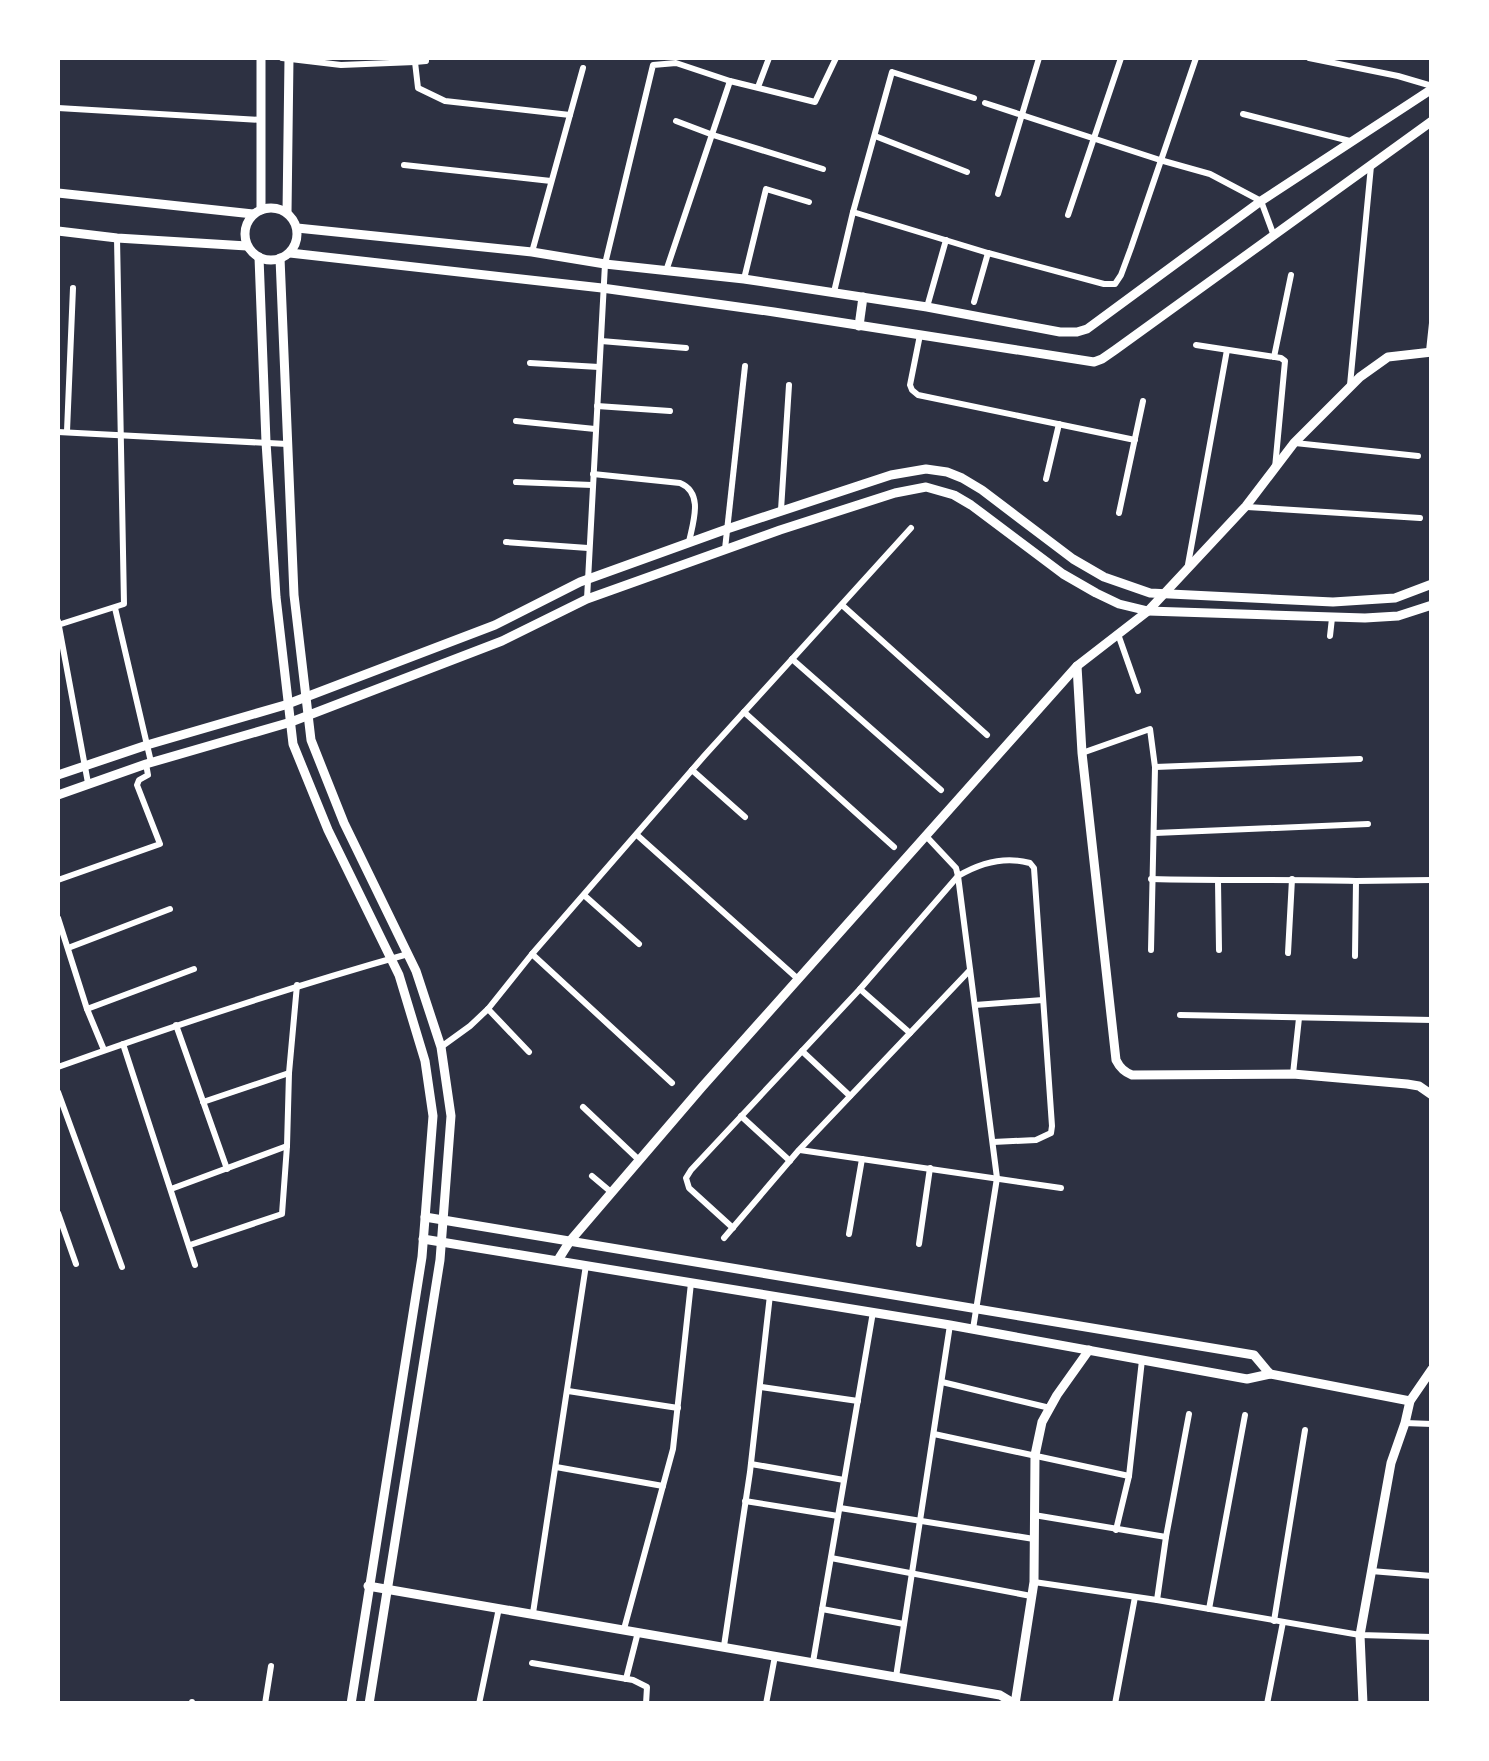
<svg xmlns="http://www.w3.org/2000/svg" width="1489" height="1761" font-family="Figtree,sans-serif">
	<style>
		.lines { fill: none; stroke-linecap: round; stroke-linejoin: round }
		.minor { stroke: #fff; stroke-width: 6 }
		.tertiary { stroke: #fff; stroke-width: 9 }
	</style>
	<rect width="100%" height="100%" fill="#2d3142"/>
	<g class="lines">
		<g class="minor">
			<polyline points="282,58 341,65 415,62 426,61 426,58"/>
			<polyline points="1309,58 1398,76 1432,86"/>
			<polyline points="415,62 418,88 445,101 570,115"/>
			<polyline points="758,87 769,58"/>
			<polyline points="985,103 1160,160 1210,174 1261,201 1274,236"/>
			<polyline points="58,108 261,120"/>
			<polyline points="1243,114 1350,141"/>
			<polyline points="676,121 713,135 823,169"/>
			<polyline points="875,136 967,172"/>
			<polyline points="404,165 551,181"/>
			<polyline points="998,194 1039,58"/>
			<polyline points="853,212 988,253 1104,284 1115,284 1121,275 1131,248 1196,58"/>
			<polyline points="1068,215 1121,58"/>
			<polyline points="532,252 583,68"/>
			<polyline points="666,271 730,81"/>
			<polyline points="744,279 766,189 809,202"/>
			<polyline points="834,292 853,212 892,72 974,98"/>
			<polyline points="974,302 988,253"/>
			<polyline points="927,307 946,240"/>
			<polyline points="920,335 910,385 912,390 918,395 1135,440"/>
			<polyline points="601,341 686,348"/>
			<polyline points="1196,345 1281,358 1285,361 1275,468"/>
			<polyline points="1429,351 1432,323"/>
			<polyline points="1274,357 1291,275"/>
			<polyline points="530,363 599,367"/>
			<polyline points="1350,385 1371,166"/>
			<polyline points="597,406 670,411"/>
			<polyline points="516,421 595,429"/>
			<polyline points="67,431 73,288"/>
			<polyline points="58,432 287,444"/>
			<polyline points="1295,443 1418,456"/>
			<path d="M593,474l87,9c24,10 13,39 9,59"/>
			<polyline points="1046,479 1059,424"/>
			<polyline points="516,482 592,485"/>
			<polyline points="1247,507 1420,518"/>
			<polyline points="781,510 789,385"/>
			<polyline points="1119,513 1143,401"/>
			<polyline points="506,542 588,548"/>
			<polyline points="725,549 745,366"/>
			<polyline points="1187,570 1227,350"/>
			<polyline points="587,599 605,264 653,65 676,63 730,81 815,102 836,58"/>
			<polyline points="842,605 987,735"/>
			<polyline points="115,608 151,762"/>
			<polyline points="58,621 88,783"/>
			<polyline points="58,625 124,604 117,238"/>
			<polyline points="1118,634 1138,691"/>
			<polyline points="1330,636 1332,618"/>
			<polyline points="792,659 941,790"/>
			<polyline points="744,712 894,847"/>
			<polyline points="1082,753 1150,729 1155,767 1151,950"/>
			<polyline points="1155,767 1360,759"/>
			<polyline points="692,770 745,817"/>
			<polyline points="1155,833 1368,824"/>
			<polyline points="637,835 798,979"/>
			<polyline points="926,836 956,868 958,876 997,1178 973,1329"/>
			<path d="M1151,879c69,2 137,0 205,2l-1,75"/>
			<polyline points="58,880 160,844 137,785 139,780 148,775 146,764"/>
			<polyline points="1218,881 1219,950"/>
			<polyline points="1356,881 1432,880"/>
			<polyline points="585,896 639,944"/>
			<polyline points="58,918 87,1009 104,1050"/>
			<polyline points="68,948 170,909"/>
			<polyline points="1288,953 1292,879"/>
			<polyline points="532,954 672,1083"/>
			<polyline points="860,989 910,1033"/>
			<polyline points="975,1005 1043,1000"/>
			<polyline points="87,1009 194,969"/>
			<polyline points="488,1009 529,1052"/>
			<polyline points="1180,1015 1432,1020"/>
			<polyline points="176,1025 227,1169"/>
			<polyline points="123,1044 195,1265"/>
			<polyline points="441,1047 470,1026 488,1009 532,954 705,755 911,528"/>
			<polyline points="802,1051 850,1096"/>
			<path d="M58,1067c115,-41 232,-80 350,-113"/>
			<polyline points="1293,1074 1299,1018"/>
			<polyline points="58,1092 122,1267"/>
			<polyline points="203,1102 289,1073"/>
			<polyline points="583,1107 639,1160"/>
			<polyline points="741,1116 790,1161"/>
			<polyline points="800,1150 1061,1188"/>
			<polyline points="592,1176 611,1192"/>
			<polyline points="171,1189 287,1146"/>
			<polyline points="58,1213 76,1264"/>
			<path d="M733,1228l-44,-40 -3,-10 5,-8 169,-181 98,-113c22,-13 47,-20 72,-13l4,5 18,258 -1,7 -15,7 -43,2"/>
			<polyline points="849,1234 862,1159"/>
			<polyline points="724,1238 799,1150 970,970"/>
			<polyline points="919,1244 930,1168"/>
			<polyline points="190,1245 282,1214 287,1146 289,1073 297,985"/>
			<polyline points="942,1382 1050,1408"/>
			<polyline points="761,1387 858,1401"/>
			<polyline points="568,1391 678,1408"/>
			<polyline points="1405,1423 1432,1424"/>
			<polyline points="934,1434 1129,1476"/>
			<polyline points="751,1464 844,1480"/>
			<polyline points="556,1467 663,1486"/>
			<polyline points="745,1501 838,1516"/>
			<polyline points="840,1508 1034,1539"/>
			<polyline points="1034,1515 1166,1537"/>
			<polyline points="1116,1530 1129,1476 1142,1360"/>
			<polyline points="831,1558 1031,1596"/>
			<polyline points="1371,1571 1432,1576"/>
			<polyline points="1034,1582 1157,1600 1360,1635 1432,1637"/>
			<polyline points="1157,1600 1166,1537 1189,1414"/>
			<polyline points="822,1609 904,1624"/>
			<polyline points="1209,1609 1245,1415"/>
			<polyline points="533,1613 586,1265"/>
			<polyline points="1274,1621 1305,1430"/>
			<polyline points="624,1629 673,1449 691,1283"/>
			<polyline points="724,1646 750,1472 770,1295"/>
			<polyline points="813,1662 873,1312"/>
			<polyline points="532,1663 633,1680 647,1687 646,1704"/>
			<polyline points="896,1677 950,1325"/>
			<polyline points="626,1679 638,1632"/>
			<polyline points="192,1704 192,1702"/>
			<polyline points="265,1704 271,1666"/>
			<polyline points="479,1704 499,1608"/>
			<polyline points="766,1704 775,1656"/>
			<polyline points="1115,1704 1135,1597"/>
			<polyline points="1267,1704 1283,1622"/>
		</g>
		<g class="tertiary">
			<polyline points="58,193 253,214"/>
			<circle cx="271" cy="234" r="26"/>
			<polyline points="261,210 261,58"/>
			<polyline points="287,213 289,58"/>
			<polyline points="297,228 532,252 605,264 744,279 927,307 1060,332 1077,332 1087,329 1261,201 1432,89"/>
			<polyline points="58,231 117,238 247,246"/>
			<polyline points="290,253 602,288 774,312 1094,362 1102,359 1115,350 1432,121"/>
			<polyline points="259,257 266,442 276,597 293,744 328,830 399,975 425,1061 433,1116 422,1257 351,1704"/>
			<polyline points="280,258 294,595 311,740 344,823 416,971 441,1047 451,1116 440,1260 369,1704"/>
			<polyline points="859,326 863,297"/>
			<path d="M1077,666l5,87 34,307c4,8 8,12 16,15l161,-1 114,10 12,2 13,9"/>
			<polyline points="58,775 147,745 285,705 495,625 580,582 727,529 891,475 926,469 947,472 962,478 982,490 1073,559 1104,577 1150,593 1333,602 1395,598 1432,584"/>
			<polyline points="58,795 146,764 291,722 502,641 587,599 780,530 895,493 926,487 954,495 971,505 1063,574 1096,593 1119,604 1148,611 1365,618 1398,616 1432,605"/>
			<polyline points="425,1217 1254,1355 1270,1374"/>
			<polyline points="423,1239 950,1325 1247,1379 1270,1374 1410,1401"/>
			<polyline points="558,1260 570,1241 702,1087 1077,666 1148,611 1246,506 1294,443 1360,377 1388,357 1432,352"/>
			<polyline points="368,1586 1000,1695 1015,1704"/>
			<polyline points="1015,1704 1034,1582 1035,1455 1042,1422 1057,1395 1089,1350"/>
			<polyline points="1363,1704 1360,1635 1391,1463 1405,1423 1410,1401 1432,1369"/>
		</g>
	</g>
	<rect width="1489" height="1761" fill="none" stroke="#ffffff" stroke-width="120"/>
</svg>
